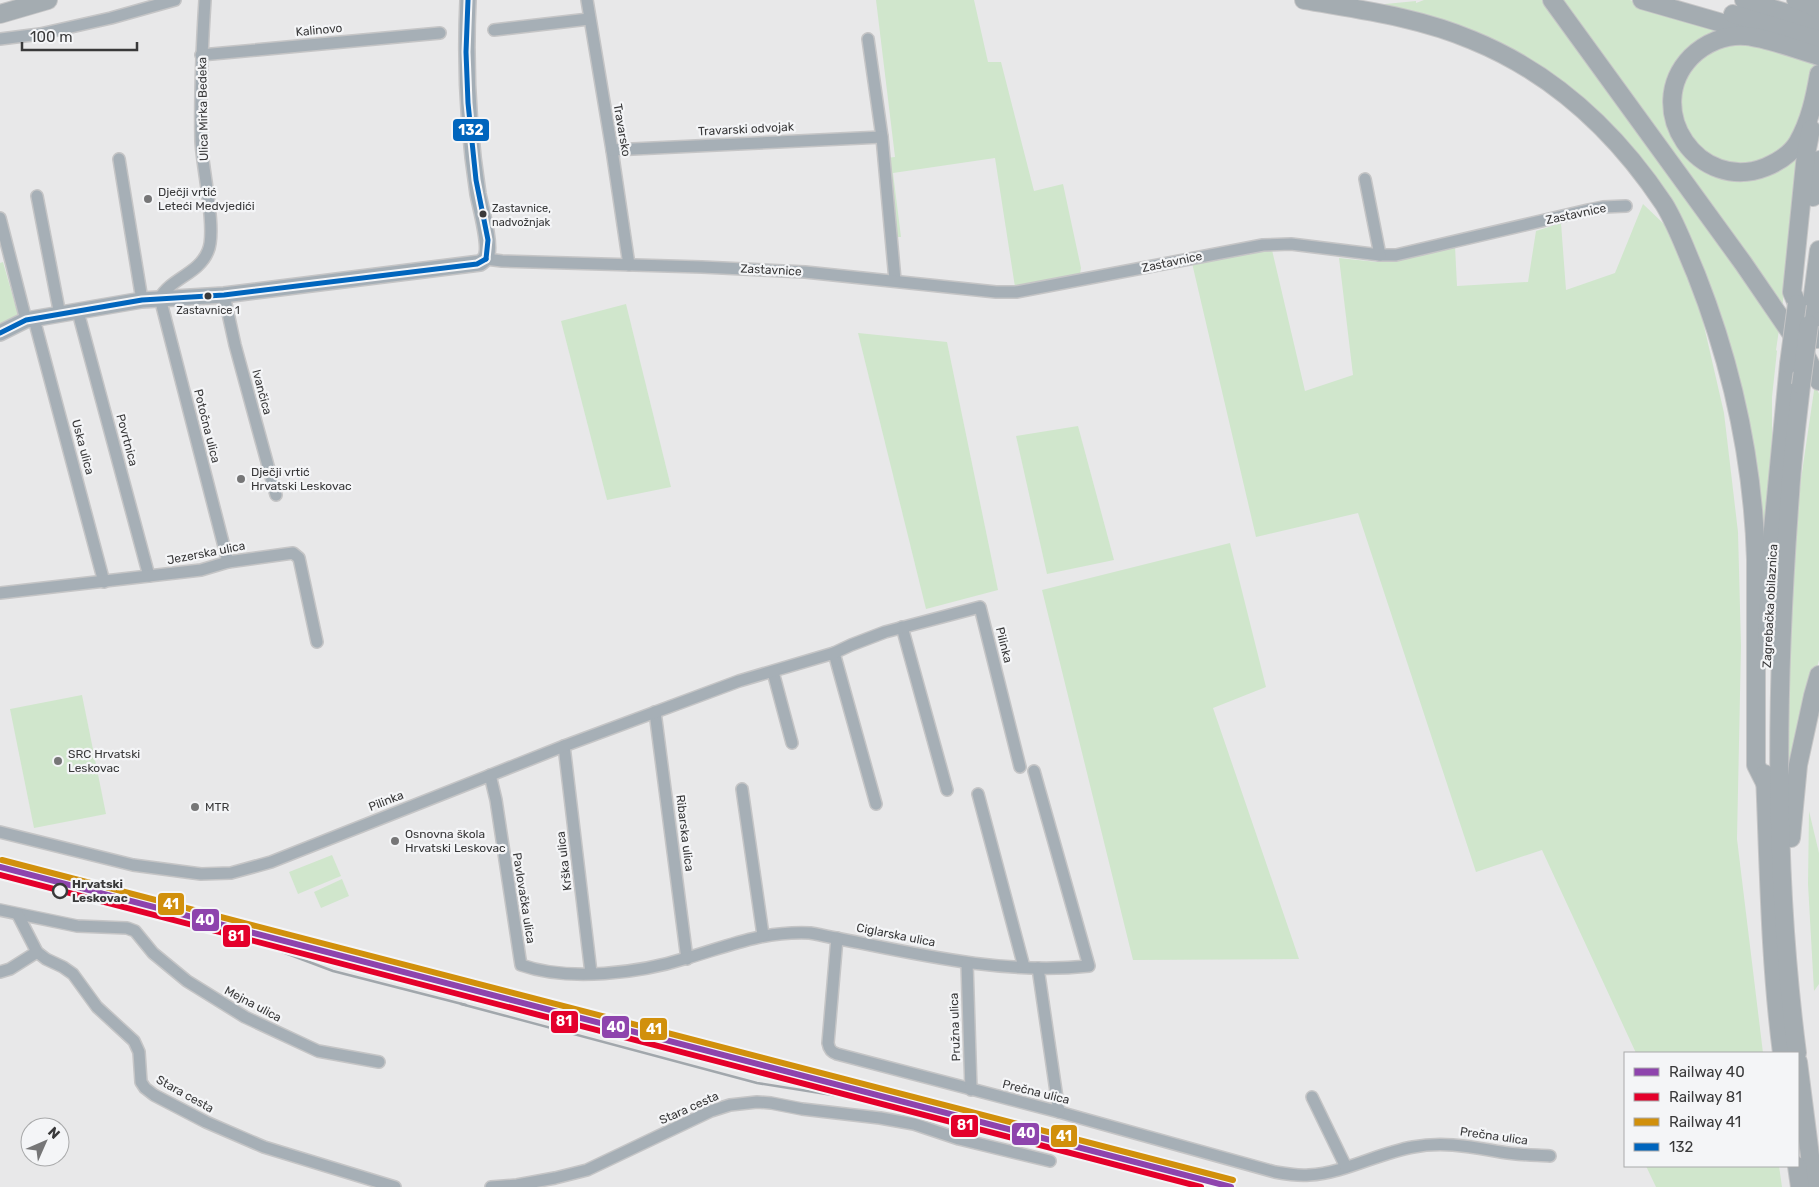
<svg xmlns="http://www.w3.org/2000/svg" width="1819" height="1187" font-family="Rubik,sans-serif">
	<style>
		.green { fill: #d0e6cc }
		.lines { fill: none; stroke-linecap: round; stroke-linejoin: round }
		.minor-casing { stroke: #c5c5c6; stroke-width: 14 }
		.major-casing { stroke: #c5c5c6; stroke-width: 18 }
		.highway-casing { stroke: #c5c5c6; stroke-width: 20 }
		.minor { stroke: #a6afb6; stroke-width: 11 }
		.major { stroke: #a4aeb6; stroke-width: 15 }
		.highway { stroke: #a4acb1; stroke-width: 18 }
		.rail { stroke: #a1a7ac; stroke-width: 2.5 }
		.highway-bridge-casing { stroke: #c5c5c6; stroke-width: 20; stroke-linecap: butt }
		.highway-bridge { stroke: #a4acb1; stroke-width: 18 }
		.bus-1-casing { stroke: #f4f5f7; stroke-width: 9 }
		.bus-1 { stroke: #0065bd; stroke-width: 5 }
		.rail-1-casing { stroke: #f4f5f7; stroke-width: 10 }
		.rail-2-casing { stroke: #f4f5f7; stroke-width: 10 }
		.rail-3-casing { stroke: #f4f5f7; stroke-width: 10 }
		.rail-1 { stroke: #8e44ad; stroke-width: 6 }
		.rail-2 { stroke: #e4002b; stroke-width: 6 }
		.rail-3 { stroke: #d1900c; stroke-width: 6 }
		.poi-dot { fill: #767677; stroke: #f4f5f7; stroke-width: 2 }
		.bus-dot { fill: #39393a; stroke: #f4f5f7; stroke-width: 2 }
		.stop-dot { fill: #f4f5f7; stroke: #39393a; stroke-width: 2.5 }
		.labels { text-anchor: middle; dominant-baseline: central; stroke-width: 4.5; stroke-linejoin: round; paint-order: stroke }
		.bus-label { font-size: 11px; fill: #39393a; stroke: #f4f5f7; text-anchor: start }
		.street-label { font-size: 12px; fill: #39393a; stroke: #f4f5f7 }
		.poi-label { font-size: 12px; fill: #39393a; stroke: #f4f5f7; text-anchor: start }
		.stop-label { font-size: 12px; font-weight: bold; fill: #39393a; stroke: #f4f5f7; text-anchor: start }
		.line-badge { stroke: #f4f5f7; stroke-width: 2 }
		.badge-label { font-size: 14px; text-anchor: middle; font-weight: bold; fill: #fff }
	</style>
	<rect width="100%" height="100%" fill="#e8e8e9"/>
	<g class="green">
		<polygon points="876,0 974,0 988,62 1001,62 1034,191 1063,184 1081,268 1080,274 1015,287 995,158 893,173 901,237 894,237 886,158 895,157"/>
		<polygon points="1424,0 1544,0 1780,323 1776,350 1777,351 1772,397 1772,436 1762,566 1759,530 1688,243 1569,91 1375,5 1416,1 1416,3"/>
		<polygon points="1561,0 1630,0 1726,31 1704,43 1669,110 1720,174 1800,146 1782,310"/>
		<polygon points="1731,41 1816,59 1808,106 1803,122 1780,155 1728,167 1685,137 1676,98 1695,59"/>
		<polygon points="1643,204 1665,225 1682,256 1696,291 1724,413 1738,532 1741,646 1737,839 1763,1053 1636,1053 1542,850 1476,872 1358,513 1256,537 1192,263 1272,250 1305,391 1353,375 1339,258 1377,262 1399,259 1455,246 1457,286 1528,282 1536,231 1561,223 1566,290 1615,273"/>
		<polygon points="3,262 19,318 0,328 0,263"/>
		<polygon points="626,304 671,487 607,500 561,321"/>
		<polygon points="858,333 947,342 998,590 926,609"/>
		<polygon points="1815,384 1819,394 1819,660 1787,782 1792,572 1801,479"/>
		<polygon points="1078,426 1114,560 1047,574 1016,436"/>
		<polygon points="1230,543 1266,687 1213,708 1299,959 1133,960 1042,590"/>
		<polygon points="82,695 106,814 34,828 10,709"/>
		<polygon points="1809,811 1819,853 1819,984 1814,991 1808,884"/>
		<polygon points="332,855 341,876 298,894 289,872"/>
		<polygon points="342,879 349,896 321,908 314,892"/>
		<polygon points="1646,1166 1779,1166 1782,1187 1656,1187"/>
	</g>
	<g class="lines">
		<g class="minor-casing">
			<g id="minor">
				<path d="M205,0c-3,47 -5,94 -4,141 1,25 16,90 7,110 -9,23 -37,27 -48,47l68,264"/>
				<polyline points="587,0 612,150 629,265"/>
				<polyline points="494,30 589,19"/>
				<polyline points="0,39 40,34 111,18 175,0"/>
				<polyline points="868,39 882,137 895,280"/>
				<polyline points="201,55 440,33"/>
				<polyline points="612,150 882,137"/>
				<polyline points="119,159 142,300"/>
				<polyline points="1365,179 1380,255 1396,255 1588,210 1603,207 1626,206"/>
				<polyline points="37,196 60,315"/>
				<polyline points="0,218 26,320"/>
				<polyline points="486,259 502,261 702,267 805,272 996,292 1016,292 1263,245 1291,244 1380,255"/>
				<polyline points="224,295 235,345 276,495"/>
				<polyline points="78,312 149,576"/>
				<polyline points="34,319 104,582"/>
				<polyline points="0,593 201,570 228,562 293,553 299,558 317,642"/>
				<polyline points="902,627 947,790"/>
				<polyline points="834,653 876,804"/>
				<polyline points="773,672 792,743"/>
				<polyline points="655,712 687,959"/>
				<polyline points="564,746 591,973"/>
				<path d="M490,775l6,25 24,159 1,6c48,17 119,8 166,-7 44,-13 76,-27 123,-25 91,17 186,43 279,33l-55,-195"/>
				<polyline points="742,789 763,935"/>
				<polyline points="978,794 1024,967"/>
				<polyline points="0,832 133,865 201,874 231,873 271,862 564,746 739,681 834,653 851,645 885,632 980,607 1020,767"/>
				<polyline points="0,910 77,926 127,928 135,931 153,953 187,981 245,1017 318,1051 379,1062"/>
				<polyline points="18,915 37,952 46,959 63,967 73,974 97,1007 134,1041 139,1052 141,1082 145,1088 154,1095 206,1122 264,1147 395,1187"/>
				<path d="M837,938l-9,105c1,6 3,9 9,11l222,58 216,60c11,2 23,4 34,3 36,-2 69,-22 104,-28 31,-6 58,0 88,5 16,3 33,3 49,4"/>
				<polyline points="967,963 971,1090"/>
				<polyline points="1038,968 1059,1112"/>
				<polyline points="0,972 10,969 37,952"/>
				<polyline points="1312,1097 1346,1167"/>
				<polyline points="491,1187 517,1185 555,1178 587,1170 711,1111 730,1105 757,1102 771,1103 802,1109 880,1118 914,1124 959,1139 1050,1161"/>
			</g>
		</g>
		<g class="major-casing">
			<path id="major" d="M0,333l26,-13 116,-20 82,-5 256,-32c4,-3 6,-4 7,-9 3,-13 -6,-45 -9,-60 -10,-64 -13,-129 -10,-194"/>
		</g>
		<g class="highway-casing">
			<g id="highway">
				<path d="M1304,0c57,10 114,17 168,40 81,33 144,92 192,164 13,21 22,47 32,70 36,91 57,188 60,285v206l10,20"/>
				<polyline points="1552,0 1743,263 1804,352 1819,381"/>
				<polyline points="1642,0 1750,31"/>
				<polyline points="1744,0 1819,23"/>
				<polyline points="1796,0 1809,4 1819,10"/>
				<polyline points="0,14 48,0"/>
				<polyline points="1733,14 1819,40"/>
				<path d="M1819,56c-22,-6 -51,-18 -73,-20 -20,-2 -41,7 -55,21 -50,52 8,137 75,110 12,-5 25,-13 32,-25 12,-21 17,-45 21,-68"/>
				<polyline points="1813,197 1819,160"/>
				<polyline points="1797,304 1792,292 1806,154 1811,129"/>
				<polyline points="1809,325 1819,250"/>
				<polyline points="1817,339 1819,321"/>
				<polyline points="1767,640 1773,529 1789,364"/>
				<path d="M1765,774c4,93 5,186 17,279"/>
				<polyline points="1791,838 1798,765 1813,696 1819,675"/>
				<path d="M1797,1053c-24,-185 -21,-373 -7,-559 2,-36 7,-72 11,-109"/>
				<polyline points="1798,1062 1814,1187"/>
				<polyline points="1797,1166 1800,1187"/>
			</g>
		</g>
		<use href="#minor" class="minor"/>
		<use href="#major" class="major"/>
		<use href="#highway" class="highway"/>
		<g class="rail">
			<polyline points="277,950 333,971 466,1005"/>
			<polyline points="461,1004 757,1083 870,1101"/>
		</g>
		<g class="highway-bridge-casing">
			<g id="highway-bridge">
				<polyline points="1789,364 1797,304"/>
				<polyline points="1801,385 1809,325"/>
			</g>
		</g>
		<use href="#highway-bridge" class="highway-bridge"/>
		<g class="bus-1-casing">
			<g id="bus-1">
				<polyline points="468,0 466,52 468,103 476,180 488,240 486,259"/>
				<polyline points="0,333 26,320 142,300 224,295 477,264 486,259"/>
			</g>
		</g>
		<use href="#bus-1" class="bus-1"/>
		<g class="rail-1-casing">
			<polyline id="rail-1" points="0,867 1231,1187"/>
		</g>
		<g class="rail-2-casing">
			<polyline id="rail-2" points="0,875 1201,1187"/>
		</g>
		<g class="rail-3-casing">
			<polyline id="rail-3" points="2,860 1233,1180"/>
		</g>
		<use href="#rail-1" class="rail-1"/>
		<use href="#rail-2" class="rail-2"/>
		<use href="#rail-3" class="rail-3"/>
	</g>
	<g class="poi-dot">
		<circle cx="148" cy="199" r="5"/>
		<circle cx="241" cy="479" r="5"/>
		<circle cx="58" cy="761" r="5"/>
		<circle cx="195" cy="807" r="5"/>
		<circle cx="395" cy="841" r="5"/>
	</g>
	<g class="bus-dot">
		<circle cx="483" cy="214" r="4.5"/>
		<circle cx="208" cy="296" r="4.5"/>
	</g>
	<circle class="stop-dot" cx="60" cy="891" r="7"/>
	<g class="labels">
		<g class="bus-label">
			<text x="492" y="208">Zastavnice,<tspan x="492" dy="14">nadvožnjak</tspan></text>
			<text x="208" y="310" text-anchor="middle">Zastavnice 1</text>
		</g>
		<g class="street-label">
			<text transform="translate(319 30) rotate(-5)">Kalinovo</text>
			<text transform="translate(203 109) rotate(-91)">Ulica Mirka Bedeka</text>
			<text transform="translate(746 129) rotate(-3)">Travarski odvojak</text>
			<text transform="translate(622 130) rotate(80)">Travarsko</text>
			<text transform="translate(1576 214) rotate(-12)">Zastavnice</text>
			<text transform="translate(1172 262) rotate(-12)">Zastavnice</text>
			<text transform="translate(771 270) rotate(3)">Zastavnice</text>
			<text transform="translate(262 392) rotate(75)">Ivančica</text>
			<text transform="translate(207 426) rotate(76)">Potočna ulica</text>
			<text transform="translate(127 440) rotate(75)">Povrtnica</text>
			<text transform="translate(83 447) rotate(75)">Uska ulica</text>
			<text transform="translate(206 553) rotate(-11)">Jezerska ulica</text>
			<text transform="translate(1770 606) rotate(-87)">Zagrebačka obilaznica</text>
			<text transform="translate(1004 645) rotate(76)">Pilinka</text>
			<text transform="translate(386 801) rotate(-21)">Pilinka</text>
			<text transform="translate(685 833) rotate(83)">Ribarska ulica</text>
			<text transform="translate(564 861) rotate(-97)">Krška ulica</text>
			<text transform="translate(524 898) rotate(81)">Pavlovačka ulica</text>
			<text transform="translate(896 935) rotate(11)">Ciglarska ulica</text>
			<text transform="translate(253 1004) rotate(28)">Mejna ulica</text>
			<text transform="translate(955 1027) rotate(-92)">Pružna ulica</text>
			<text transform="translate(1036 1092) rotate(14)">Prečna ulica</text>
			<text transform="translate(185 1094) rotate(29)">Stara cesta</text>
			<text transform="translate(689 1108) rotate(-24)">Stara cesta</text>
			<text transform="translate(1494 1136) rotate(8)">Prečna ulica</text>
		</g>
		<g class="poi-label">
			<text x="158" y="192">Dječji vrtić<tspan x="158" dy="14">Leteći Medvjedići</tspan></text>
			<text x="251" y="472">Dječji vrtić<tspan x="251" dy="14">Hrvatski Leskovac</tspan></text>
			<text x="68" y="754">SRC Hrvatski<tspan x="68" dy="14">Leskovac</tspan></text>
			<text x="205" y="807">MTR</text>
			<text x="405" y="834">Osnovna škola<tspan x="405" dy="14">Hrvatski Leskovac</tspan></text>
		</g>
		<g class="stop-label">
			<text x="72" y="884">Hrvatski<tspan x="72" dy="14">Leskovac</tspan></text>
		</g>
	</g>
	<g class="line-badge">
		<rect x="452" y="118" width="38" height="24" rx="5" fill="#0065bd"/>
		<rect x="157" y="892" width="28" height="24" rx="5" fill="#d1900c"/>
		<rect x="191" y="908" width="29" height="24" rx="5" fill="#8e44ad"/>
		<rect x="222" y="924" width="29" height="24" rx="5" fill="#e4002b"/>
		<rect x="550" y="1010" width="29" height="24" rx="5" fill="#e4002b"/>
		<rect x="601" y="1015" width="29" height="24" rx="5" fill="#8e44ad"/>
		<rect x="639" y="1017" width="29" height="24" rx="5" fill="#d1900c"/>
		<rect x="950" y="1114" width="29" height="24" rx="5" fill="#e4002b"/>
		<rect x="1011" y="1122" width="29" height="24" rx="5" fill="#8e44ad"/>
		<rect x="1050" y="1124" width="28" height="24" rx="5" fill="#d1900c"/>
	</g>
	<g class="badge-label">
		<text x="471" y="135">132</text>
		<text x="171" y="909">41</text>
		<text x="205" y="925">40</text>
		<text x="236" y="941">81</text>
		<text x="564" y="1026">81</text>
		<text x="616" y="1032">40</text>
		<text x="654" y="1034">41</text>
		<text x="965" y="1130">81</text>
		<text x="1026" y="1138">40</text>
		<text x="1064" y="1141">41</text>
	</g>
	<rect x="1624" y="1052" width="175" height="115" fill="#f4f5f7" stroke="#a9aaab"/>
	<rect x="1634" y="1068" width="25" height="8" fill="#8e44ad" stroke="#a9aaab"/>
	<text x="1669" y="1077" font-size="15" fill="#39393a">Railway 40</text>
	<rect x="1634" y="1093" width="25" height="8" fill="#e4002b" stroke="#a9aaab"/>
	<text x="1669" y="1102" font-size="15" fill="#39393a">Railway 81</text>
	<rect x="1634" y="1118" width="25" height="8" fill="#d1900c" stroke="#a9aaab"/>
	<text x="1669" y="1127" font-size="15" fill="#39393a">Railway 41</text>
	<rect x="1634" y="1143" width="25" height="8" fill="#0065bd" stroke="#a9aaab"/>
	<text x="1669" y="1152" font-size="15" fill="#39393a">132</text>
	<g transform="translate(45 1142) rotate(45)"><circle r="24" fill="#f4f5f7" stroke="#a9aaab"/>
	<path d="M0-4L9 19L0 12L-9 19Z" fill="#767677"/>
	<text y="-8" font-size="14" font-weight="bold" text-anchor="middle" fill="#39393a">N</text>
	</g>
	<path d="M22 42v8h115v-8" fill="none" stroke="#39393a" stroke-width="2.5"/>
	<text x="30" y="42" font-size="15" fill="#39393a" stroke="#f4f5f7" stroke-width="4" paint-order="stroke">100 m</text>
</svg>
